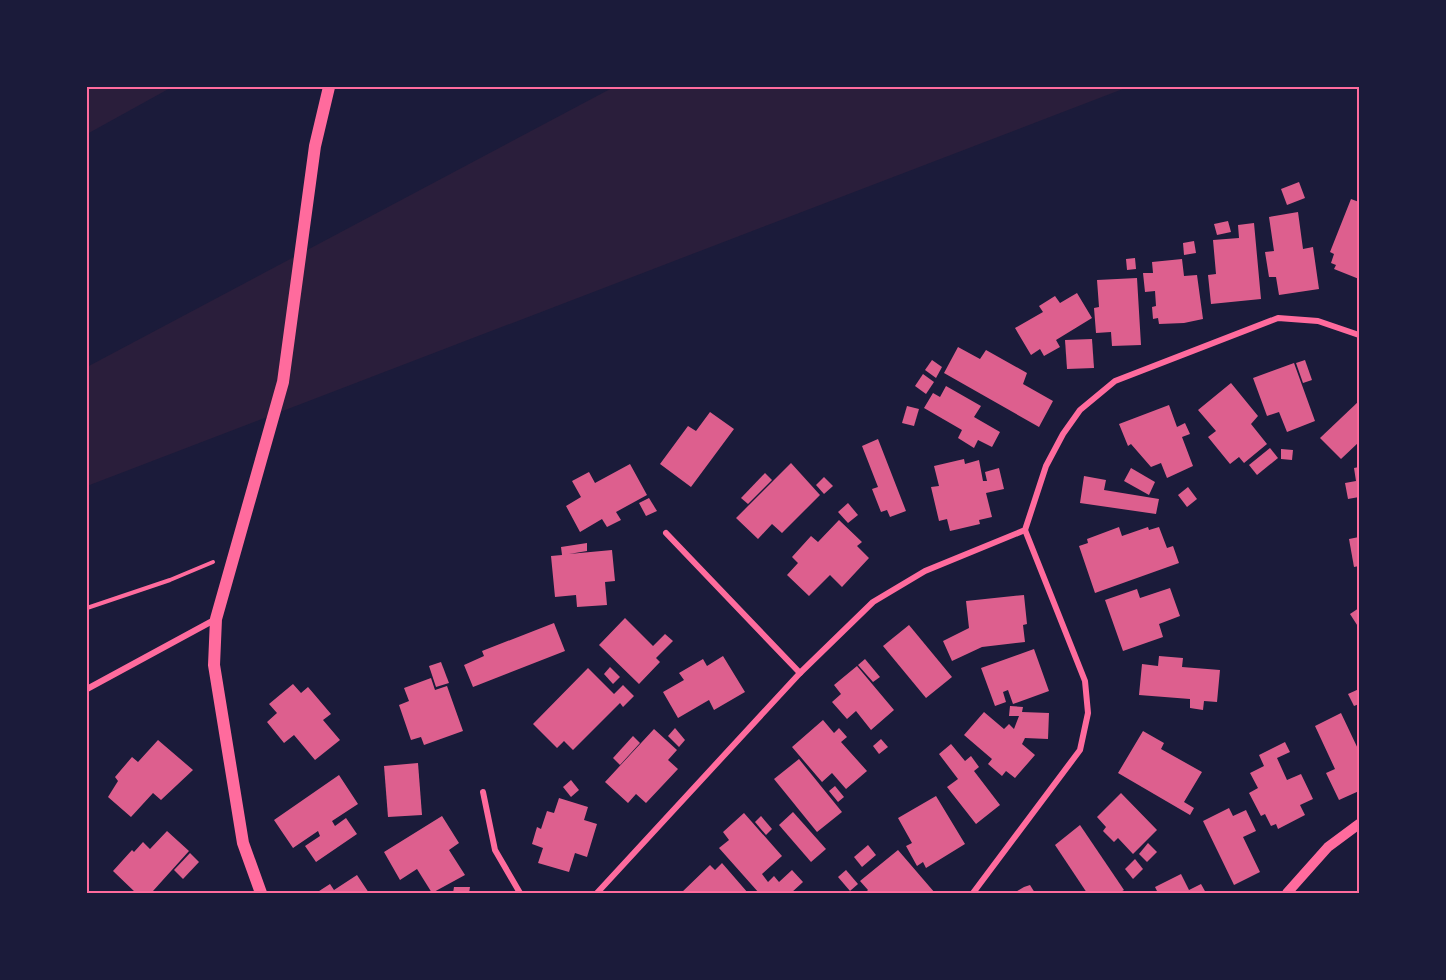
<svg xmlns="http://www.w3.org/2000/svg" width="1446" height="980" font-family="'Fira Sans',sans-serif">
	<style>
		.green { fill: #2a1e3b }
		.building { fill: #dd5f8e }
		.lines { fill: none; stroke-linecap: round; stroke-linejoin: round }
		.path { stroke: #ff6b9d; stroke-width: 4 }
		.minor { stroke: #ff6b9d; stroke-width: 6 }
		.tertiary { stroke: #ff6b9d; stroke-width: 10 }
		.secondary { stroke: #ff6b9d; stroke-width: 12 }
		.neatline { fill: none; stroke: #ff6b9d; stroke-width: 2 }
	</style>
	<rect width="100%" height="100%" fill="#1b1b3a"/>
	<g class="green">
		<polygon points="87,87 172,87 87,134"/>
		<polygon points="614,87 1128,87 87,486 87,367"/>
	</g>
	<g class="building">
		<polygon points="1299,182 1305,198 1287,205 1281,189"/>
		<polygon points="1351,199 1359,202 1359,279 1334,269 1336,265 1331,263 1334,254 1330,252"/>
		<polygon points="1298,212 1303,249 1313,247 1319,289 1279,295 1276,277 1269,277 1265,252 1274,251 1269,217"/>
		<polygon points="1228,221 1231,232 1217,235 1214,224"/>
		<polygon points="1254,223 1261,299 1211,304 1208,275 1216,274 1213,240 1239,238 1238,225"/>
		<polygon points="1194,241 1196,253 1184,255 1183,243"/>
		<polygon points="1135,258 1136,269 1127,270 1126,259"/>
		<polygon points="1182,259 1184,276 1197,275 1203,319 1184,323 1159,324 1158,318 1153,319 1152,307 1156,306 1155,291 1145,292 1143,273 1153,273 1152,262"/>
		<polygon points="1137,278 1141,345 1112,346 1111,332 1096,333 1094,308 1099,307 1097,280"/>
		<polygon points="1077,293 1092,318 1056,340 1060,347 1044,356 1040,349 1031,355 1015,328 1043,312 1039,306 1055,296 1060,303"/>
		<polygon points="1092,339 1094,368 1067,369 1065,340"/>
		<polygon points="958,347 980,359 986,350 1027,373 1023,384 1053,401 1039,427 944,373"/>
		<polygon points="932,360 942,367 936,378 925,370"/>
		<polygon points="1305,360 1312,380 1303,383 1296,363"/>
		<polygon points="1294,363 1315,421 1287,432 1279,412 1267,416 1253,378"/>
		<polygon points="923,374 934,382 926,394 915,386"/>
		<polygon points="1231,383 1258,416 1251,424 1267,444 1244,463 1239,457 1230,464 1208,437 1216,431 1198,410"/>
		<polygon points="946,386 981,406 974,417 1000,432 992,447 978,440 974,448 958,438 962,430 924,408 933,393 940,397"/>
		<polygon points="1359,401 1359,442 1341,459 1320,438"/>
		<polygon points="1169,405 1177,427 1185,423 1190,434 1182,437 1193,466 1167,478 1161,463 1151,467 1131,444 1128,446 1119,424"/>
		<polygon points="907,406 919,409 914,426 902,423"/>
		<polygon points="710,412 734,429 691,487 660,464 688,426 696,431"/>
		<polygon points="878,439 906,511 890,517 887,510 881,512 872,489 878,487 862,446"/>
		<polygon points="1270,448 1278,458 1257,475 1249,465"/>
		<polygon points="1281,449 1293,450 1292,460 1281,459"/>
		<polygon points="964,459 965,464 979,460 983,481 987,481 985,472 999,468 1004,489 986,493 992,517 979,520 980,524 950,531 947,519 939,521 931,487 939,486 934,466"/>
		<polygon points="791,463 820,495 782,533 772,524 758,539 736,518"/>
		<polygon points="630,464 647,495 616,512 621,520 607,527 602,519 580,532 566,506 581,497 572,481 589,472 595,483"/>
		<polygon points="1359,467 1359,497 1348,499 1345,483 1356,481 1354,468"/>
		<polygon points="1131,468 1155,482 1149,495 1124,481"/>
		<polygon points="765,473 772,480 748,504 741,498"/>
		<polygon points="1084,476 1106,480 1104,490 1159,499 1156,514 1080,503"/>
		<polygon points="824,477 833,486 824,494 816,485"/>
		<polygon points="1188,487 1197,499 1187,507 1178,495"/>
		<polygon points="649,498 657,511 646,516 639,503"/>
		<polygon points="848,503 858,515 848,523 838,512"/>
		<polygon points="839,520 862,542 857,546 869,558 842,587 830,575 809,596 787,575 798,563 792,557 811,536 818,542"/>
		<polygon points="1119,527 1122,536 1148,527 1149,530 1159,527 1167,548 1173,546 1179,563 1095,593 1079,546 1088,543 1087,539"/>
		<polygon points="1359,537 1359,566 1354,567 1349,539"/>
		<polygon points="587,543 587,551 569,554 612,550 615,581 605,582 607,605 577,607 576,595 555,597 551,556 562,555 561,547"/>
		<polygon points="1170,588 1180,616 1159,624 1163,637 1123,651 1105,600 1137,589 1140,598"/>
		<polygon points="1024,595 1027,624 1023,625 1025,642 982,647 952,661 943,641 969,628 966,601"/>
		<polygon points="1359,608 1359,628 1350,614"/>
		<polygon points="625,618 653,646 665,634 673,641 656,658 660,662 639,684 599,645"/>
		<polygon points="554,623 565,651 473,687 464,665 484,656 482,651"/>
		<polygon points="909,625 952,677 926,698 883,646"/>
		<polygon points="1034,649 1049,691 1013,704 1008,690 1003,692 1006,702 995,706 981,668"/>
		<polygon points="723,656 745,692 714,710 709,700 678,718 663,692 684,680 679,673 703,659 707,666"/>
		<polygon points="1159,656 1183,658 1182,667 1220,670 1217,702 1204,701 1203,710 1190,708 1190,699 1139,695 1142,664 1158,666"/>
		<polygon points="865,659 880,677 873,682 858,665"/>
		<polygon points="441,662 449,683 436,687 429,666"/>
		<polygon points="857,666 894,710 871,730 856,711 847,719 832,702 841,694 834,685"/>
		<polygon points="610,667 620,677 613,684 604,674"/>
		<polygon points="588,668 614,694 623,685 634,696 623,707 620,703 573,750 564,741 557,748 533,724"/>
		<polygon points="431,678 435,690 447,686 463,731 424,745 421,737 411,740 399,705 409,701 404,688"/>
		<polygon points="293,684 301,693 308,687 331,714 323,720 340,740 315,760 294,735 284,743 267,722 277,713 269,704"/>
		<polygon points="1359,689 1359,704 1354,706 1348,694"/>
		<polygon points="1010,706 1023,707 1022,712 1049,713 1048,739 1025,738 1022,744 1035,755 1015,778 1006,771 1002,776 988,764 992,759 964,735 984,712 1004,729 1009,724 1014,729 1019,716 1009,716"/>
		<polygon points="1341,713 1359,751 1359,791 1339,800 1326,773 1335,769 1315,726"/>
		<polygon points="823,720 834,733 839,728 847,737 841,742 867,771 846,789 832,773 822,782 792,747"/>
		<polygon points="675,728 685,740 679,747 668,736"/>
		<polygon points="654,729 677,750 668,760 678,769 646,803 636,794 628,803 605,782"/>
		<polygon points="1143,731 1164,743 1161,749 1202,772 1184,802 1194,808 1190,815 1118,773"/>
		<polygon points="633,736 640,743 620,765 613,758"/>
		<polygon points="881,739 888,747 879,754 873,746"/>
		<polygon points="158,740 193,770 161,800 153,793 131,817 108,797 118,781 115,777 132,757 138,762"/>
		<polygon points="1285,742 1290,752 1277,758 1287,780 1301,774 1313,799 1300,805 1305,815 1278,829 1276,824 1271,826 1265,814 1261,816 1249,793 1258,788 1250,773 1264,766 1259,755"/>
		<polygon points="951,744 965,761 971,756 979,767 974,771 1000,805 976,824 947,787 958,779 939,754"/>
		<polygon points="799,759 842,812 817,832 774,779"/>
		<polygon points="418,763 422,815 388,817 384,766"/>
		<polygon points="339,775 358,804 332,821 335,826 346,818 357,834 316,862 305,846 320,836 318,831 293,848 274,820"/>
		<polygon points="571,780 579,790 571,797 563,787"/>
		<polygon points="835,786 844,797 838,802 829,791"/>
		<polygon points="1121,793 1157,830 1133,854 1118,838 1114,842 1103,831 1106,827 1097,817"/>
		<polygon points="936,796 965,844 926,868 923,862 917,866 906,846 912,843 898,818"/>
		<polygon points="559,798 588,807 584,820 597,824 587,857 575,853 569,872 538,863 543,848 532,844 537,827 541,829 547,811 554,813"/>
		<polygon points="1229,808 1233,816 1246,810 1256,831 1243,837 1260,872 1234,885 1203,821"/>
		<polygon points="793,812 826,849 811,862 779,825"/>
		<polygon points="744,813 782,856 762,874 768,882 774,876 779,882 792,870 803,882 791,893 759,893 719,848 729,840 723,832"/>
		<polygon points="442,816 459,843 449,850 465,875 432,893 417,869 400,880 384,852"/>
		<polygon points="761,816 772,829 766,835 755,822"/>
		<polygon points="1080,825 1124,890 1119,893 1087,893 1055,845"/>
		<polygon points="167,831 189,851 153,891 155,893 136,893 113,871 132,850 134,852 143,842 150,849"/>
		<polygon points="1148,843 1157,852 1147,862 1139,854"/>
		<polygon points="868,845 876,855 862,867 854,857"/>
		<polygon points="898,850 935,893 865,893 868,890 860,881"/>
		<polygon points="190,853 199,862 183,879 174,870"/>
		<polygon points="1135,859 1143,869 1133,879 1125,869"/>
		<polygon points="722,863 748,893 681,893 710,865 715,870"/>
		<polygon points="846,870 858,884 850,891 838,877"/>
		<polygon points="1181,874 1189,890 1201,884 1206,893 1158,893 1155,887"/>
		<polygon points="357,875 369,893 316,893 330,884 334,890"/>
		<polygon points="1030,885 1035,893 1014,893 1024,887"/>
		<polygon points="454,887 470,887 469,893 453,893"/>
	</g>
	<g class="lines">
		<polyline class="path" points="87,608 170,580 213,562"/>
		<g class="minor">
			<polyline points="666,533 800,673"/>
			<polyline points="87,689 216,619"/>
			<polyline points="483,792 495,850 520,893"/>
			<polyline points="597,893 800,673 873,602 925,571 1025,530 1046,466 1063,434 1080,410 1115,381 1278,318 1318,321 1359,335"/>
			<polyline points="973,893 1080,750 1088,713 1085,681 1025,530"/>
		</g>
		<polyline class="tertiary" points="1287,893 1328,847 1359,824"/>
		<polyline class="secondary" points="261,893 243,843 214,665 216,619 283,382 315,146 329,87"/>
	</g>
	<rect width="1446" height="980" fill="none" stroke="#1b1b3a" stroke-width="177"/>
	<rect x="88" y="88" width="1270" height="804" class="neatline"/>
</svg>
